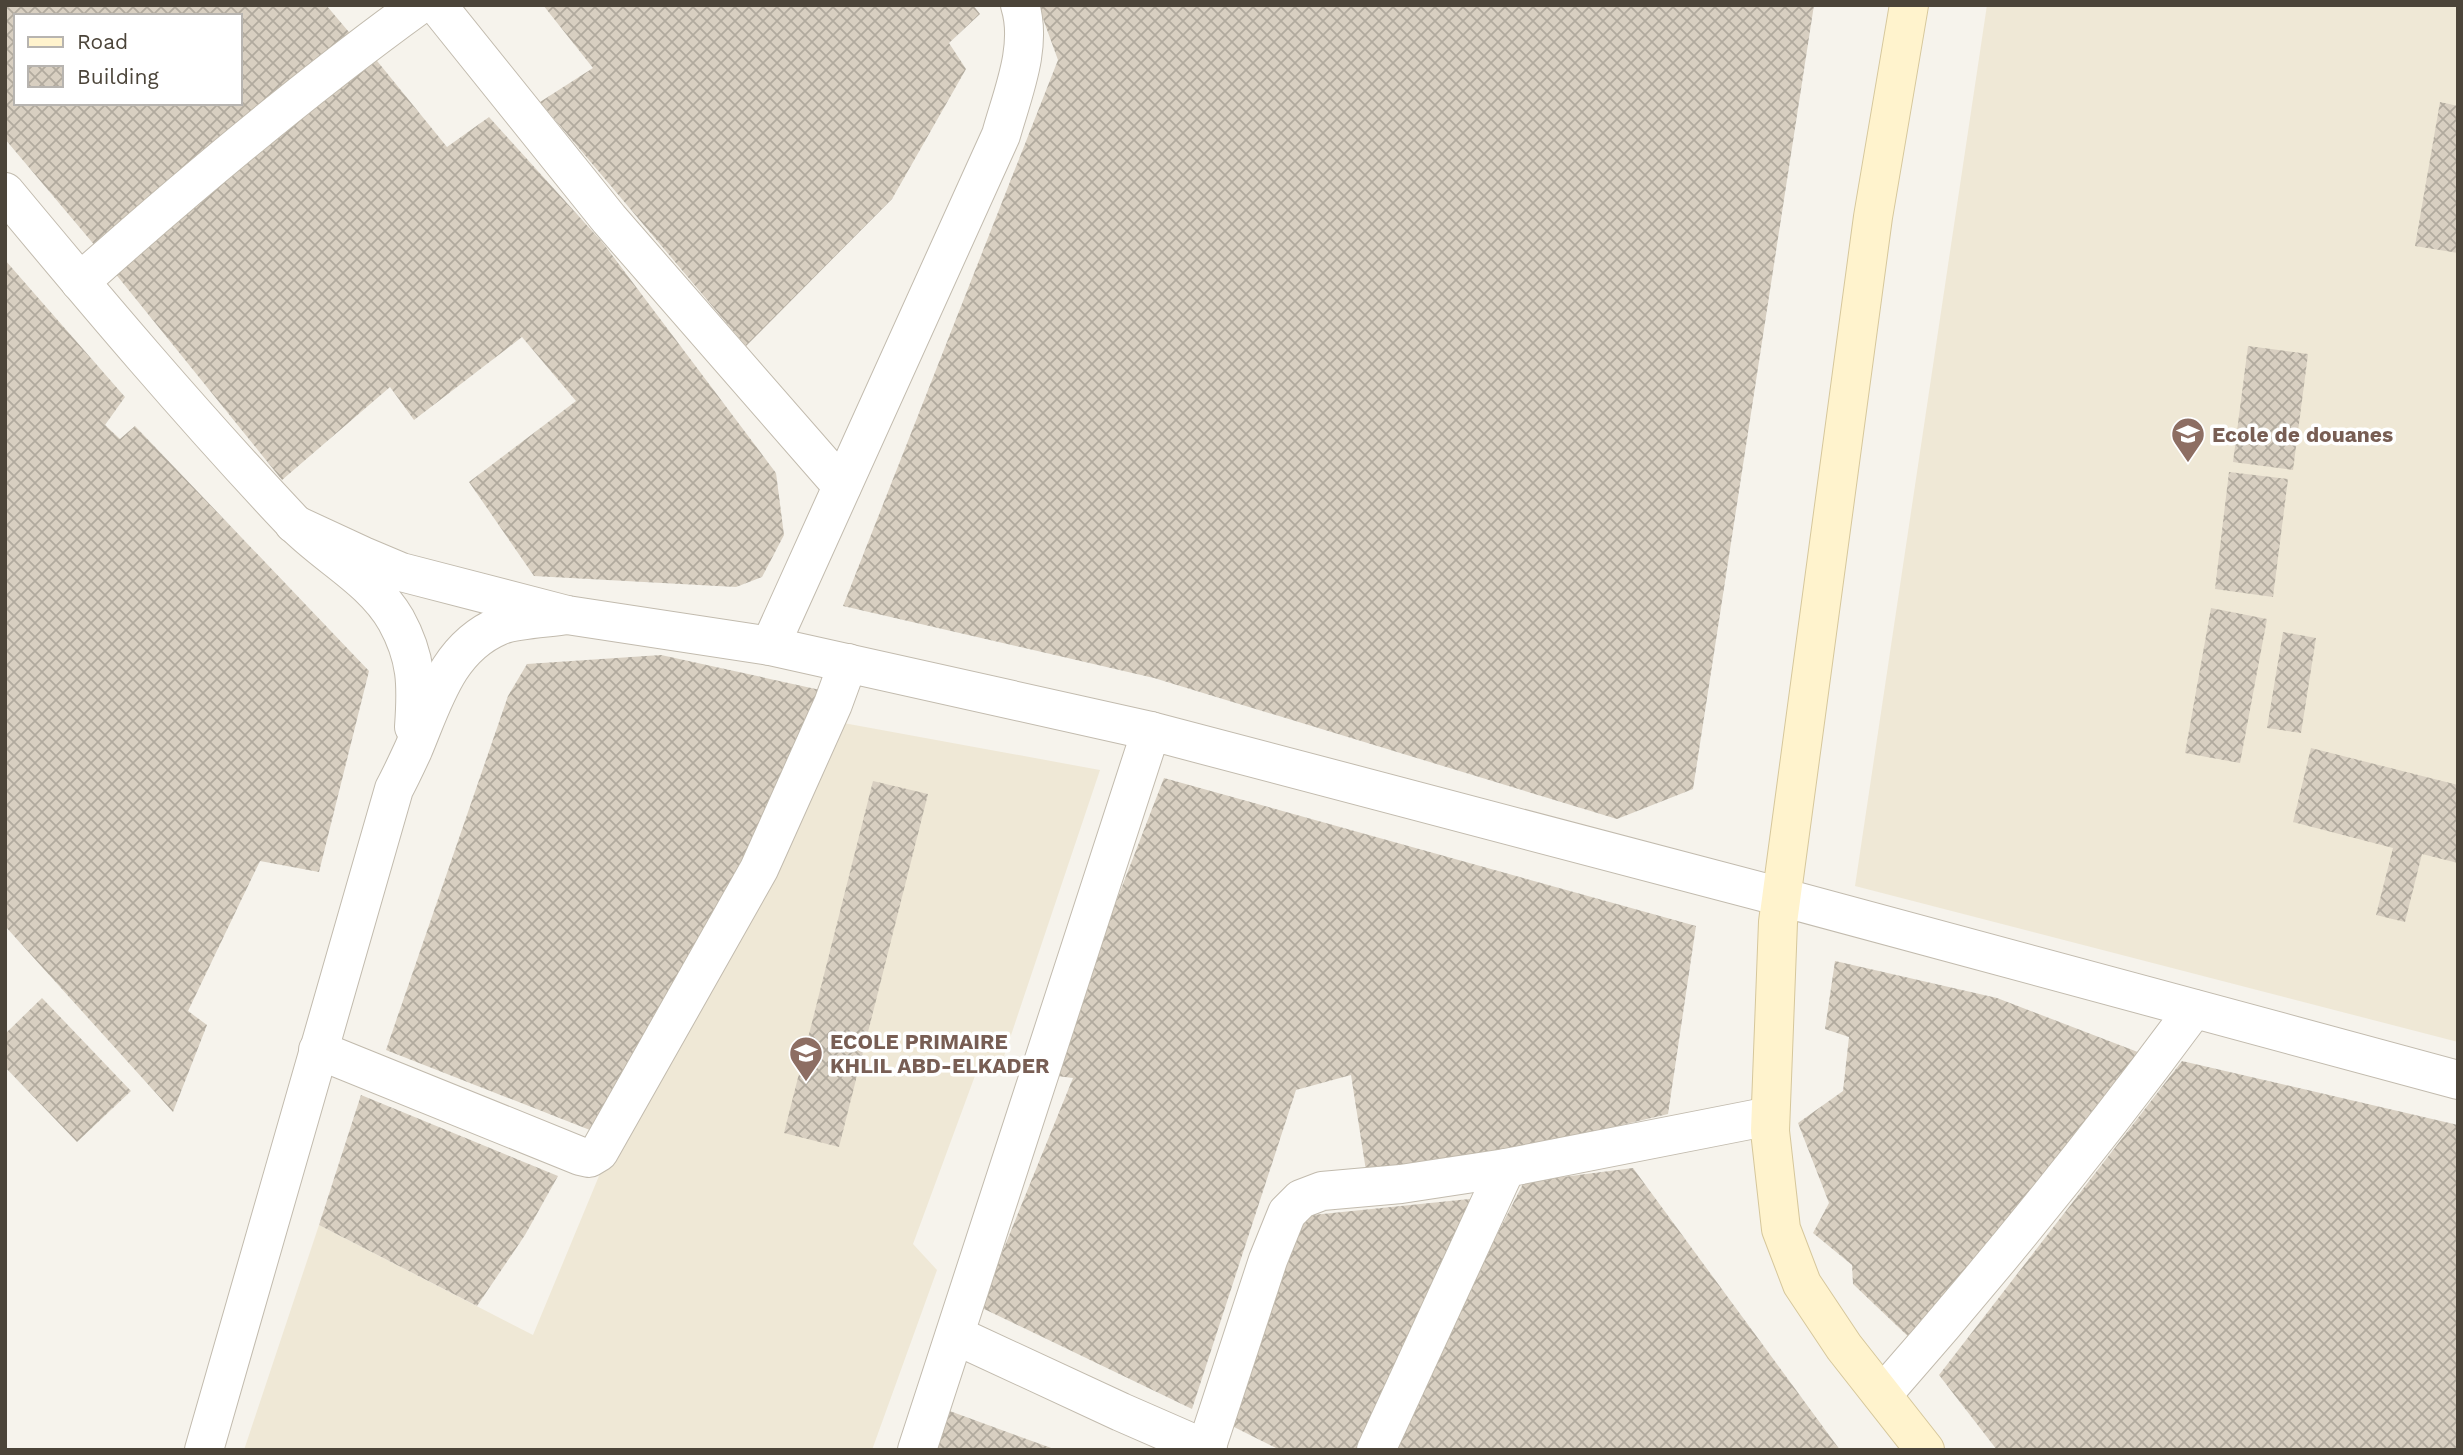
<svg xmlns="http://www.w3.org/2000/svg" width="2463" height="1455" font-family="'Work Sans',sans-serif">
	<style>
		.education { fill: #efe8d6 }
		.building { fill: url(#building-cross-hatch); fill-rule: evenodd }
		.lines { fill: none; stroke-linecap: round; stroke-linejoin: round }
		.street-casing { stroke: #c2bbae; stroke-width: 40 }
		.secondary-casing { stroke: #d6c79b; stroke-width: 40 }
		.street { stroke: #fff; stroke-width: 38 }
		.secondary { stroke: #fff3cd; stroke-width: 38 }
		.labels { text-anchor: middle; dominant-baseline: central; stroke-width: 7; stroke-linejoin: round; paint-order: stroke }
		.education-label { font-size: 21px; font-weight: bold; fill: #785e54; stroke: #fff; text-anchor: start }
	</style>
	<defs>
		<pattern id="building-cross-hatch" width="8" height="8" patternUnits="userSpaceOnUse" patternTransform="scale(1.75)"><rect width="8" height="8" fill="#d8cfc1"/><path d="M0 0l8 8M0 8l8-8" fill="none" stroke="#b1aa9e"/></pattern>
	</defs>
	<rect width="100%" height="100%" fill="#f6f3ec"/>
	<g class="education">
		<polygon points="1987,5 2458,5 2458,1042 1855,886"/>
		<polygon points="827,720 1100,770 1000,1068 976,1073 913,1244 937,1270 872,1450 244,1450 319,1225 533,1335 633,1094"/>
	</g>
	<g class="building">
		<path d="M5,5h321l28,33 -252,216 -97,-115zM16,16h224v87h-224z"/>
		<polygon points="543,5 973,5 980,14 949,43 966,69 892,199 746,346 540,102 593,68"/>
		<polygon points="1038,5 1814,5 1693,789 1617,819 1154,678 843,606 1058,60"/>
		<polygon points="369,51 447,147 489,117 603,243 776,473 784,535 762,577 736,587 534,576 469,482 576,401 522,337 414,420 390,387 282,480 110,267"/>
		<polygon points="2440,102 2458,106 2458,253 2415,246"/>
		<polygon points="5,260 125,397 105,425 120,439 135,426 369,671 319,872 260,861 188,1011 207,1025 173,1112 5,926"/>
		<polygon points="2248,346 2308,354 2293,470 2233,462"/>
		<polygon points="2229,472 2288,479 2273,597 2215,589"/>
		<polygon points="2211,608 2267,619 2240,763 2185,753"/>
		<polygon points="2283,632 2316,638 2301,733 2267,728"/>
		<polygon points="661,655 834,693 595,1132 386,1050 508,696 527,664"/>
		<polygon points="2311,748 2458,785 2458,863 2422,854 2405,922 2376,915 2393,848 2293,822"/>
		<polygon points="1164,778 1696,926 1668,1114 1592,1132 1367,1177 1351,1075 1296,1090 1192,1409 980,1307 1073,1078 1049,1075"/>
		<polygon points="873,781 928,794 839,1147 784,1133"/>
		<polygon points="1835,961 1997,998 2143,1054 1915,1343 1853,1284 1852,1265 1813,1233 1829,1203 1798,1123 1843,1091 1849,1037 1825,1029"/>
		<polygon points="42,998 131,1091 77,1142 5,1067 5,1034"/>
		<polygon points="2182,1061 2458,1125 2458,1450 1997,1450 1939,1375"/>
		<polygon points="361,1095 558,1176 525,1235 477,1306 319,1225"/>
		<polygon points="1633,1168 1840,1450 1386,1450 1524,1182"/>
		<polygon points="1479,1198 1364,1450 1280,1450 1232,1426 1303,1216"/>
		<polygon points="947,1410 1054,1449 1054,1450 934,1450"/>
	</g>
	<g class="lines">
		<g class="street-casing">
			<g id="street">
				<polyline points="437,5 609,219 842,486"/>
				<path d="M5,192c93,112 187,223 287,329 32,34 80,57 104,99 21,38 21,65 18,107"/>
				<path d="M80,282c109,-97 220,-191 339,-277"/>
				<polyline points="294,524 363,556 401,572 567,615 770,646 1151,731"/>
				<path d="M770,646l231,-511c11,-40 32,-88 19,-130"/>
				<polyline points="318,1050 580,1156 589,1158 599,1152 759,869 833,704 848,663"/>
				<polyline points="955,1335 1121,1412 1208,1450"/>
				<path d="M1883,1394c109,-124 213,-252 311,-385"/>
				<polyline points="1206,1449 1268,1260 1287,1213 1301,1199 1322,1191 1401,1184 1506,1168"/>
				<path d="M204,1450l190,-661c7,-13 13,-26 19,-39 20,-47 34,-102 86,-124 15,-7 50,-8 68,-11"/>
				<polyline points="917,1450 1151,731 1781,897 2458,1080"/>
				<polyline points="1376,1450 1506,1168 1770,1116"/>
			</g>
		</g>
		<g class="secondary-casing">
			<polyline id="secondary" points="1909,5 1873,217 1778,922 1770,1131 1781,1229 1802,1284 1844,1347 1925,1450"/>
		</g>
		<use href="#street" class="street"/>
		<use href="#secondary" class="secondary"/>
	</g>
	<defs>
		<g id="university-pin" transform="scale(1.75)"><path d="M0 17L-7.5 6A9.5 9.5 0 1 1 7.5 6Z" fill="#8d6e63" stroke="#fff"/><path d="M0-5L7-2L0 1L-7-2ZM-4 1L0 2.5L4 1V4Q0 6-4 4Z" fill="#fff"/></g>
		<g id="school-pin" transform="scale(1.75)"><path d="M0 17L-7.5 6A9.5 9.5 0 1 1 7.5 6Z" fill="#8d6e63" stroke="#fff"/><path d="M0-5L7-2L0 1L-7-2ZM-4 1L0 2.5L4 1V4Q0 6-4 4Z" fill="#fff"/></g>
	</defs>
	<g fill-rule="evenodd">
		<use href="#university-pin" x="2188" y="434"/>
		<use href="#school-pin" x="806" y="1053"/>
	</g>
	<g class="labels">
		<g class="education-label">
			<text x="2212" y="434">Ecole de douanes</text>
			<text x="830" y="1041">ECOLE PRIMAIRE<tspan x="830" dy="24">KHLIL ABD-ELKADER</tspan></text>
		</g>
	</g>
	<rect width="2463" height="1455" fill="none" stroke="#4b4439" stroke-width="14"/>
	<rect x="14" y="14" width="228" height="91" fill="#ffffff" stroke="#b7b4b0" stroke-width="2"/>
	<rect x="28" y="37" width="35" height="10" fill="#fff3cd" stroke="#b7b4b0" stroke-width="2"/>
	<text x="77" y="49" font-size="21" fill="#4b4439">Road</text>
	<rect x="28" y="66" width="35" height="21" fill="url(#building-cross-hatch)" stroke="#b7b4b0" stroke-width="2"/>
	<text x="77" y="84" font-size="21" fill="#4b4439">Building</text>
</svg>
